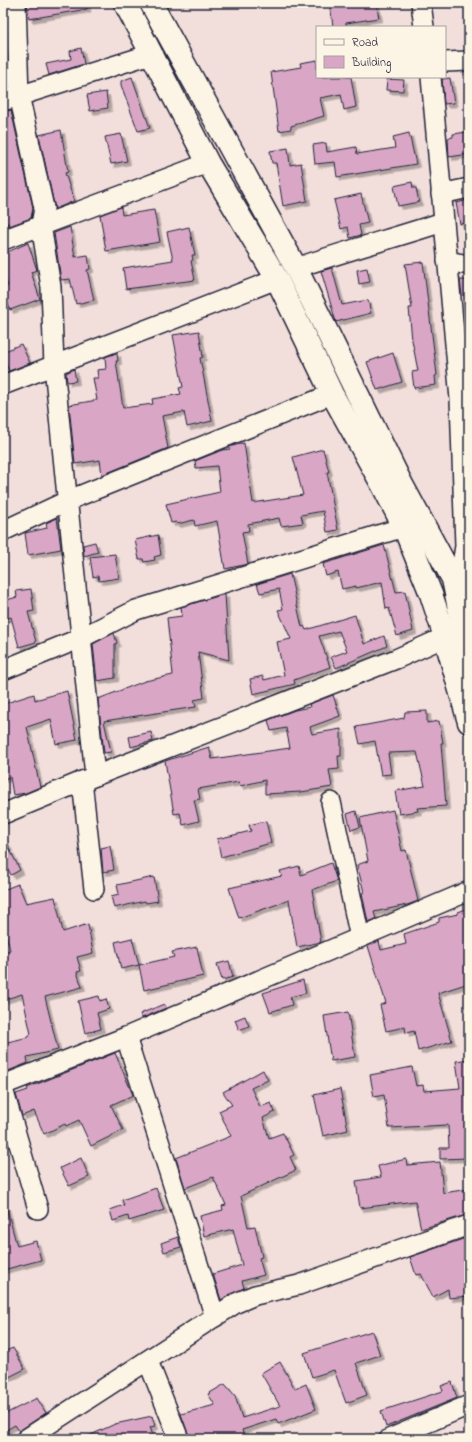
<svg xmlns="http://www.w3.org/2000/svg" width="472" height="1442" font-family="'Indie Flower',sans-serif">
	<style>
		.building { fill: #d9a7c5; stroke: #22223b; filter: url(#shadow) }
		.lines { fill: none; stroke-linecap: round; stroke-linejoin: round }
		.minor-casing { stroke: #22223b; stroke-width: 22 }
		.major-casing { stroke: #22223b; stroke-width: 25 }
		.minor { stroke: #fcf5e5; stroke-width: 19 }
		.major { stroke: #fcf5e5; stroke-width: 22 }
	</style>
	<defs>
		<filter id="shadow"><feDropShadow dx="3.5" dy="3.5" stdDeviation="0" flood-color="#0004"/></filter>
	</defs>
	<rect width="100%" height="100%" fill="#f2dedb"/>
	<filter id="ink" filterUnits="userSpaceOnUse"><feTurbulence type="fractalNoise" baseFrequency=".025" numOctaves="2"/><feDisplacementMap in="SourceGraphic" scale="8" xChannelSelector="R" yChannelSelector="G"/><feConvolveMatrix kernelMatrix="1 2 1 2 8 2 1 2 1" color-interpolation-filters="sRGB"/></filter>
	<g filter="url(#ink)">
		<g class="building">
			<polygon points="27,3 87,3 87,9 29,19"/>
			<polygon points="330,3 376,3 379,18 346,23 346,27 333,27"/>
			<polygon points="81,48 84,64 49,75 46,64 71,59 70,51"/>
			<polygon points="317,60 317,77 351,77 356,107 344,110 341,94 320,98 324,116 291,126 291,129 279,131 271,72 301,67 300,63"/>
			<polygon points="132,77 150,128 138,131 121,85 121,81"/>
			<polygon points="450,78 454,103 444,104 442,79"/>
			<polygon points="387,79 404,80 403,91 386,90"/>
			<polygon points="106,92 108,108 90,111 87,95"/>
			<polygon points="11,110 33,208 31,218 9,226 8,223 3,224 3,112"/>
			<polygon points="61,130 68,172 65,173 74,201 55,209 39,135"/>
			<polygon points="467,132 467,134 469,134 469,154 449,157 448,138 453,137 453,134"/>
			<polygon points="409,133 416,164 337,177 335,162 315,164 313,145 326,143 327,152 356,147 357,154 395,148 393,137"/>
			<polygon points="121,134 127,161 111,164 105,137"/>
			<polygon points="288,148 290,165 301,163 307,201 283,206 276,163 272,163 270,151"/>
			<polygon points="412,182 413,188 416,188 419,202 398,206 394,186"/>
			<polygon points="361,194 368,223 359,225 361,235 350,238 348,227 341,229 334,200"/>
			<polygon points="469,200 469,222 460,224 456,203"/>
			<polygon points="121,207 122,215 154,210 160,242 106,251 100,215"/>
			<polygon points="70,227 75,257 88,255 90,269 87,270 94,300 76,304 70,279 61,280 54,233"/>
			<polygon points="189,227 195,255 192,255 193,260 191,261 195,280 126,289 123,268 173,260 167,232"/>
			<polygon points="28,243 37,270 31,272 40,299 10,310 3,290 3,287 8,286 3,273 3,254"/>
			<polygon points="423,262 437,375 435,376 436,385 414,388 412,372 418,371 412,340 409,308 412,308 405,264"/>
			<polygon points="332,268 342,305 368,300 371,313 336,322 321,271"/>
			<polygon points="367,268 370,282 359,284 357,270"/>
			<polygon points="460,280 469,280 469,296 462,295"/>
			<polygon points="199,331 203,357 200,358 212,421 187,427 184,412 162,416 168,448 102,475 100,460 75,464 69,405 97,400 93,378 98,378 97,370 106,369 105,357 117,353 118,361 116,361 123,408 153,404 152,399 181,394 179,388 183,387 173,335"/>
			<polygon points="21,344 30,363 9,371 3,357 3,352"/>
			<polygon points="393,353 402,382 377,390 367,362"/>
			<polygon points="74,369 76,381 67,382 66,373"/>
			<polygon points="244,443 253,503 303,495 293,457 323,449 329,472 327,472 338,530 327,532 323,511 301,515 303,523 281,526 279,518 248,524 249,531 242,532 248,564 225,569 217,521 195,526 194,520 177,524 176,522 171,523 166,504 220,492 217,466 196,468 195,461 222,450 230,449 229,447 236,445"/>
			<polygon points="57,518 61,549 28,555 25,533 47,528 46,523"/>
			<polygon points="158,535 161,555 154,557 155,560 144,562 143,559 139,559 135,540"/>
			<polygon points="95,542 98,552 84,556 83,545"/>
			<polygon points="384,545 396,592 405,591 413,631 397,636 389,608 386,609 382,582 356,588 356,586 342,589 338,572 326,576 323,564"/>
			<polygon points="115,554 119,578 99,581 98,576 93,577 90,557"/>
			<polygon points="290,574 302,627 304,626 306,630 355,615 364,644 384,636 387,646 336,668 331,657 347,651 339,631 319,636 330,667 294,680 295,684 253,694 250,679 263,676 264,680 284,675 277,642 291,639 278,610 283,609 279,589 260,593 257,584"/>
			<polygon points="31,589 34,611 28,612 36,642 19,647 11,617 5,619 3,601 17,597 16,591"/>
			<polygon points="225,594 229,660 198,652 204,698 194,700 196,707 104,721 111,752 104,753 98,699 145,681 173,675 167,618 182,616 181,607"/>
			<polygon points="114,633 117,643 115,644 115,678 97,681 93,644"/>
			<polygon points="67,691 77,740 56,744 51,719 27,727 40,787 26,793 13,795 10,777 3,779 3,704 34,694 35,700"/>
			<polygon points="333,695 340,716 310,727 312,734 341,729 341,756 338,756 339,769 329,770 332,787 301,792 265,794 265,780 240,786 239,782 198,789 200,799 194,800 199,821 183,825 180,813 174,814 165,761 209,747 212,759 290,748 286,728 271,731 268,720 295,710 310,707 309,704"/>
			<polygon points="427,711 427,723 439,721 443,743 441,743 446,806 417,808 418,811 399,814 395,791 425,786 417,752 388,753 391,774 381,775 375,741 360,744 356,727 404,718 405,712"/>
			<polygon points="151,732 153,741 131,747 129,737"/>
			<polygon points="393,810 402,851 406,850 418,901 407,905 374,912 376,919 368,922 362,893 364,892 357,865 368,861 360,818"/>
			<polygon points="356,811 360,827 351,830 347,814"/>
			<polygon points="266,821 271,843 221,857 217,839 251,831 249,825"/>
			<polygon points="3,836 20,870 11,875 3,859"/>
			<polygon points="110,846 114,870 103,872 101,848"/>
			<polygon points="331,863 337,881 312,890 321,942 297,947 289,900 239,918 229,888 282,876 280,871 299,866 301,875"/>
			<polygon points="154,877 158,901 146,903 145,901 114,908 111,896 119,894 117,885"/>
			<polygon points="18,884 26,903 55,897 63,932 88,924 93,953 77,957 81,971 77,972 82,987 45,997 58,1050 27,1057 28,1063 3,1073 3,1043 29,1037 29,1035 31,1034 22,994 3,1000 3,952 10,950 3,921 3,890"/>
			<polygon points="469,908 469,983 438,993 452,1041 418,1051 414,1031 406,1033 405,1027 386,1031 380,1005 386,1003 368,946 379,941 381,950 406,944 404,934 439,922 439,918 458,914 458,912"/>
			<polygon points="132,938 139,965 121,969 115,942"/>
			<polygon points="197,947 203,976 144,990 139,965 174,957 172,952"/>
			<polygon points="229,961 233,977 222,980 217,964"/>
			<polygon points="303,980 306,993 290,997 292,1005 270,1012 263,993"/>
			<polygon points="99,996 100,1001 106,999 109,1009 97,1013 101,1029 85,1033 78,1001"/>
			<polygon points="164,1004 166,1008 142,1018 140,1014"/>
			<polygon points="348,1012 355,1057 331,1061 324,1016"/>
			<polygon points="245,1016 249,1026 239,1030 235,1020"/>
			<polygon points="115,1053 133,1095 111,1105 123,1130 91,1146 79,1120 66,1126 65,1124 44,1134 34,1111 22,1116 16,1094 28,1090 27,1088"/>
			<polygon points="469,1059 469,1158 440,1159 440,1148 449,1148 448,1125 389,1128 384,1095 374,1097 370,1075 412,1067 416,1086 423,1085 424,1091 460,1088 456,1061"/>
			<polygon points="263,1070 268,1080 251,1088 260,1107 271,1103 275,1112 263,1118 269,1138 283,1133 294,1155 290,1157 296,1170 241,1196 248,1227 255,1226 262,1257 259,1258 264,1275 242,1281 244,1288 221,1300 213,1274 242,1265 233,1229 204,1236 200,1216 223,1210 222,1206 226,1205 213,1177 185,1188 176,1158 231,1136 219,1111 232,1105 223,1092"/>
			<polygon points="340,1089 348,1130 323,1136 314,1095"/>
			<polygon points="81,1158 89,1177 69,1186 60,1168"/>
			<polygon points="406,1159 407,1165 440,1162 443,1193 469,1189 469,1214 421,1229 415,1201 360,1208 356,1181 381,1177 378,1166"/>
			<polygon points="156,1188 164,1210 129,1221 128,1216 113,1221 110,1210 124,1205 122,1200"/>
			<polygon points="3,1206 6,1206 17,1246 36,1241 41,1260 3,1270"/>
			<polygon points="178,1237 181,1247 164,1252 161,1243"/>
			<polygon points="469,1237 469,1296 449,1298 448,1289 433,1297 421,1274 416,1275 410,1257"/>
			<polygon points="372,1331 380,1355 356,1363 367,1395 346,1403 334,1370 312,1377 304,1353"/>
			<polygon points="13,1348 25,1369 3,1380 3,1352"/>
			<polygon points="280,1362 295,1389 306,1384 316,1409 278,1424 276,1419 242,1430 245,1439 190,1439 181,1414 215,1405 208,1394 225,1384 235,1396 242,1418 280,1406 261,1373"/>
			<polygon points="452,1382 457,1398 386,1427 381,1411 443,1391 441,1386"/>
			<polygon points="37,1398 46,1413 19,1431 15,1425 3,1432 3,1415"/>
			<polygon points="152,1416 155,1426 150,1427 154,1439 82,1439 115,1424"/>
		</g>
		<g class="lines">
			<g class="minor-casing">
				<g id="minor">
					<polyline points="16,3 19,95 44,208 41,225 51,287 54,366 95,776"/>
					<polyline points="421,3 424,27"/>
					<polyline points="445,62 469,61"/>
					<polyline points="431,77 460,399 465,546 462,565 453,579"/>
					<polyline points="3,101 151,54"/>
					<polyline points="441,194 469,188"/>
					<polyline points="3,240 208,163"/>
					<polyline points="447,261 469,265"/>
					<path d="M296,268c49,-17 98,-30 147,-46"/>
					<polyline points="3,385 277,279"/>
					<polyline points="3,531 69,500 332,394"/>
					<polyline points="3,670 81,638 136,610 404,527"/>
					<polyline points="82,781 94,889"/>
					<polyline points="331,802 360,938"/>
					<polyline points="3,814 95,776 396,659 445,637"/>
					<polyline points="126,1037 215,1317"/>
					<polyline points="3,1085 126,1037 469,891"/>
					<polyline points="3,1089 38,1209"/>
					<polyline points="148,1361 179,1439"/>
					<polyline points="26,1439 236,1303 255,1295 299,1285 469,1225"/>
					<polyline points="389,1439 469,1405"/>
				</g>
			</g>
			<g class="major-casing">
				<g id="major">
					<polyline points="125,3 208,163 277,279 332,394 383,486 404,527 431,594 445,637 469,722"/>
					<polyline points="151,3 296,268 401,483 453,579 469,658"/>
				</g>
			</g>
			<use href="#minor" class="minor"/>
			<use href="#major" class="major"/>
		</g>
	</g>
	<rect width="472" height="1442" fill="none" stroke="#fcf5e5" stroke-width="16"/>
	<rect x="8" y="8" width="456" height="1426" fill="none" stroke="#22223b" stroke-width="1.5" filter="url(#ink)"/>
	<rect x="316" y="26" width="130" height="52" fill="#fcf5e5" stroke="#a5a1a1"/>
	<rect x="324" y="39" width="20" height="6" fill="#fcf5e5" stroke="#a5a1a1"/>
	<text x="352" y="46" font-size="12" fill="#22223b">Road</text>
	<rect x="324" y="56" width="20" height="12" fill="#d9a7c5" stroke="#a5a1a1"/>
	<text x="352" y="66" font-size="12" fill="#22223b">Building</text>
</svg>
